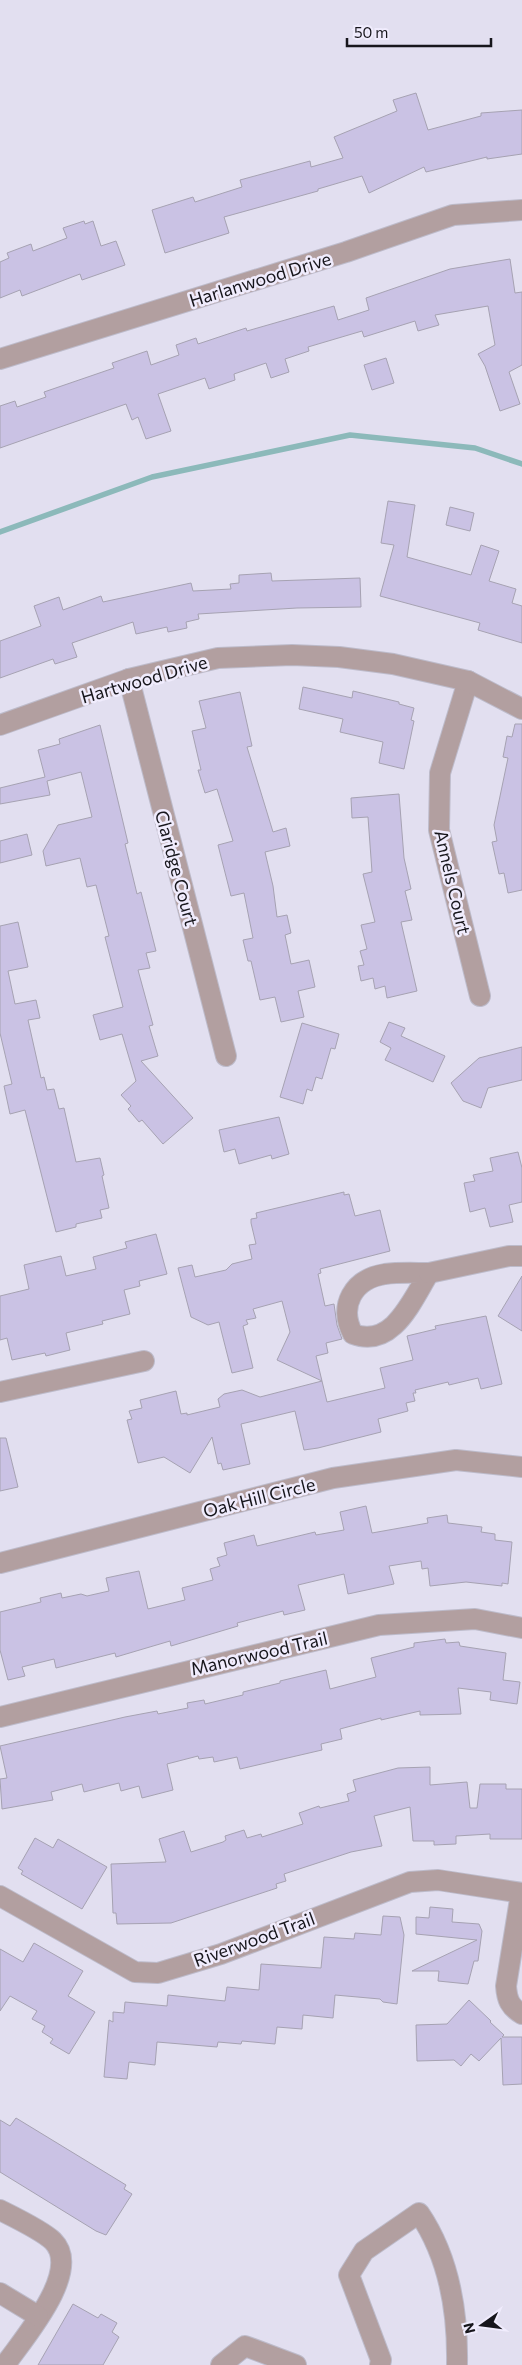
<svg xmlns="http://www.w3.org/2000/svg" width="522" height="2365" font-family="Commissioner,sans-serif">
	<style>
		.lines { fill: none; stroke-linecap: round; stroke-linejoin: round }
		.stream { stroke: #8cb9ba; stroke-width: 5.5 }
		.building { fill: #cac2e4; stroke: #a6a2b2 }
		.minor-casing { stroke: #bdbbca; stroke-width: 22 }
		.minor { stroke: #b29fa0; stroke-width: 20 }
		.labels { text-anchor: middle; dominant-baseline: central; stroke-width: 5; stroke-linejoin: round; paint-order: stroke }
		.street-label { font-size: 18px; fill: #17161c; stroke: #f0ecfd }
	</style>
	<rect width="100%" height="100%" fill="#e2dff0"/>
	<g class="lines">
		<polyline class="stream" points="0,532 152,477 350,435 475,448 522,464"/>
	</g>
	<g class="building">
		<polygon points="416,93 428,130 481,116 481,113 522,110 522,154 487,159 487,157 426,172 424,167 369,193 362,176 318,189 318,191 224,217 229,233 165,253 152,210 193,197 195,202 242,187 240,180 310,161 311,167 343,158 334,137 397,111 393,100"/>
		<polygon points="84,221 85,224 93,221 101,246 116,241 125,265 82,280 80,274 22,296 20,290 0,298 0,262 9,258 7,253 31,244 33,251 67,238 63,228"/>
		<polygon points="510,259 515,293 522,292 522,365 509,372 520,404 500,411 485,366 478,354 495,345 488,306 435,315 439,325 418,331 415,321 364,337 362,331 308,347 309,351 285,359 289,372 271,378 266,363 234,374 235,380 209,389 205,378 158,394 171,431 146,439 138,417 132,420 126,404 0,448 0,406 15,401 17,407 46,397 44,392 114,368 112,363 147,351 151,365 179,355 176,345 196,338 198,344 246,328 247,331 334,306 338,320 369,310 366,298 450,269"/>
		<polygon points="386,358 394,383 372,390 364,365"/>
		<polygon points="388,501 415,505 407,557 471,575 481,545 499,551 489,581 516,589 512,603 522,606 522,643 478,630 480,623 380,596 394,545 381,543"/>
		<polygon points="450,507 474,513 470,531 446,525"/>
		<polygon points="271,573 272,581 360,578 361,607 297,608 198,614 199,619 186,622 187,628 168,632 167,627 136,634 133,622 72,643 77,657 55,664 53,659 0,678 0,641 41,626 34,606 59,597 63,610 101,596 103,602 191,583 193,591 231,589 230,584 239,583 239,575"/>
		<polygon points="303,687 352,698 353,691 399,702 399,704 414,708 411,720 414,721 404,769 379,763 383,742 340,732 343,719 299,709"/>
		<polygon points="240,692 252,746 247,747 273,832 286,828 290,846 265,852 273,886 277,917 287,915 291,933 285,935 291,964 309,960 315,987 298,991 304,1017 281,1022 275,997 260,1000 251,961 248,961 243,940 253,938 244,893 231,896 218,845 233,841 217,789 205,793 198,770 201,770 192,731 206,728 199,701"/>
		<polygon points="515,724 522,724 522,890 508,893 504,873 499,874 492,842 497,841 494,825 508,758 503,757 507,736 512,737"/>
		<polygon points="100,725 128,843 125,844 137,894 141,892 156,951 146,953 150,968 138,970 153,1025 149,1026 158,1056 141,1061 193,1118 163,1144 142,1120 139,1122 128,1109 131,1106 121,1095 136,1081 122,1034 100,1040 93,1015 123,1007 105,937 109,936 96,885 87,887 80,858 46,866 43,851 58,825 92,817 81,772 47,781 50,795 0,804 0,788 45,777 38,750 60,744 59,739"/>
		<polygon points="399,794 404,858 411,889 405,891 412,920 401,922 417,991 387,998 385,986 375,989 373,978 361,981 358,966 364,965 360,951 367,949 361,925 375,922 363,874 372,872 368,817 352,818 351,798"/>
		<polygon points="27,834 32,855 0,863 0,841"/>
		<polygon points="18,922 28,967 8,971 15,1004 36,1000 40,1018 28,1020 41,1078 44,1077 47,1090 54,1089 59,1109 64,1108 76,1162 100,1158 104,1175 102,1176 109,1208 100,1210 102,1218 76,1224 76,1227 56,1232 25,1110 10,1114 4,1086 12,1084 0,1033 0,926"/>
		<polygon points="389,1022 405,1028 401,1036 445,1056 433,1082 385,1060 391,1048 380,1042"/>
		<polygon points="302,1023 339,1034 335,1049 331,1048 322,1079 316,1077 312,1091 307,1089 303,1104 280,1097"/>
		<polygon points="522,1047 522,1080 488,1088 481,1108 463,1101 451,1083 479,1058"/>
		<polygon points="279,1117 289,1154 272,1159 271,1155 239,1164 235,1149 224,1152 219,1130"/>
		<polygon points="518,1152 522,1168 522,1202 509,1205 513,1222 490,1227 485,1208 470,1212 464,1183 475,1181 473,1175 493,1171 490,1158"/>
		<polygon points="344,1192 344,1195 349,1194 355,1216 380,1210 390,1251 320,1269 321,1273 318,1274 325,1306 334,1304 337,1325 342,1339 326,1343 328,1353 316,1356 327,1402 385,1388 380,1368 413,1360 407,1336 436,1329 435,1326 486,1316 502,1384 481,1389 478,1378 449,1385 448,1382 415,1390 416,1393 413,1393 415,1401 406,1403 408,1411 378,1419 381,1432 318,1448 304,1450 295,1411 241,1424 250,1464 223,1470 221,1463 218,1464 212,1437 190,1473 164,1457 138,1463 127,1420 132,1419 129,1411 142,1408 140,1400 176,1391 181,1414 187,1413 187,1415 220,1407 218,1399 224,1394 242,1390 260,1397 322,1381 277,1360 290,1332 282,1301 253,1309 256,1318 246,1320 248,1324 243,1326 253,1368 232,1373 219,1322 208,1325 191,1317 178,1268 192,1265 195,1277 226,1270 232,1264 252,1259 249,1245 256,1244 251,1223 251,1219 257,1218 256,1213"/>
		<polygon points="156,1234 167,1274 139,1281 140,1286 124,1290 130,1314 102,1321 103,1324 66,1333 70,1350 46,1356 45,1353 12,1360 7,1338 0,1340 0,1296 29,1289 24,1265 61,1256 66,1276 96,1269 93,1257 127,1248 125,1242"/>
		<polygon points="522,1276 522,1331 498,1316"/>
		<polygon points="0,1438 6,1438 18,1487 0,1491"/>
		<polygon points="366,1506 372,1533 428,1523 427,1518 447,1515 448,1523 482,1527 481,1532 495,1534 495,1540 512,1542 508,1584 502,1583 502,1586 466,1582 430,1586 428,1568 422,1569 421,1561 389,1566 394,1584 348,1594 344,1574 298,1585 305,1610 284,1615 283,1611 237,1623 238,1626 171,1646 170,1641 116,1657 115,1653 56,1668 54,1659 22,1667 25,1676 8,1680 0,1650 0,1612 41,1602 40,1598 61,1593 62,1598 81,1594 87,1596 109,1591 106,1578 139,1571 148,1609 185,1600 182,1588 213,1580 210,1569 220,1566 217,1558 227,1555 224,1543 254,1535 257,1546 315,1532 316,1535 344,1530 340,1512"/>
		<polygon points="445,1639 446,1643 459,1642 460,1646 506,1653 503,1680 520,1682 517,1704 490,1700 491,1692 458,1688 461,1714 420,1715 420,1711 381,1720 381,1718 340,1729 342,1739 321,1744 322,1750 240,1769 237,1757 214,1762 213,1757 199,1759 198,1756 167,1764 173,1790 142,1798 139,1786 121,1791 119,1783 84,1792 82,1784 51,1792 53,1800 2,1809 0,1779 7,1778 0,1746 125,1717 157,1711 158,1714 188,1708 187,1703 204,1700 205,1704 243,1695 243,1692 280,1683 280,1681 326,1670 330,1689 376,1677 371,1658 414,1647 414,1643"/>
		<polygon points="430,1767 430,1785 467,1782 470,1808 477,1808 480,1784 506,1784 506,1789 522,1789 522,1839 490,1839 490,1834 456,1836 456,1844 434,1845 434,1841 413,1841 410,1807 374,1816 382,1846 351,1852 284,1874 286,1881 276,1884 277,1888 171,1923 117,1924 116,1913 113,1913 111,1864 166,1862 159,1839 184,1831 191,1852 223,1842 226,1840 225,1836 244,1830 247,1838 261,1834 262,1837 303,1824 299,1813 319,1806 320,1808 349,1801 347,1794 356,1791 353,1780 398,1768"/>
		<polygon points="35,1838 53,1848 58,1839 107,1867 82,1909 21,1874 23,1871 18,1868"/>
		<polygon points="430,1907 453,1909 452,1922 479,1924 482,1931 478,1961 474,1961 468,1984 438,1981 439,1971 412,1971 477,1940 416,1934 416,1917 429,1918"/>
		<polygon points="383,1916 400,1917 404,1935 397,2004 383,2002 380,1999 335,1995 333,2018 303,2015 302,2029 277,2027 275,2044 242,2041 241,2044 218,2042 217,2047 157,2042 155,2065 129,2062 127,2079 104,2077 109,2020 113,2022 113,2012 124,2013 125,2002 167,2006 168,1995 225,2001 227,1987 259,1990 261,1964 321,1968 324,1937 354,1939 355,1933 381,1935"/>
		<polygon points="34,1943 83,1971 68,1996 95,2012 69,2054 50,2043 53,2039 42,2032 45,2026 32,2019 37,2011 10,1996 0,2011 0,1949 23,1962"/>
		<polygon points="469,2000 491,2021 490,2022 504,2035 502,2037 522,2037 522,2084 503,2085 501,2038 479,2061 471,2054 461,2066 454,2060 417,2061 416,2025 447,2024"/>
		<polygon points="16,2118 126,2185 124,2189 132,2194 106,2235 96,2231 0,2172 0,2120 10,2126"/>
		<polygon points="73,2304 98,2318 101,2314 117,2323 112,2332 119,2337 103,2365 38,2365"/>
	</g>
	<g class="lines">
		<g class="minor-casing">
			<g id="minor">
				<polyline points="0,359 346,252 453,215 522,210"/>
				<polyline points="129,679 226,1056"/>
				<polyline points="468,681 440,773 439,830 480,996"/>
				<polyline points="0,725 129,679 218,658 292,655 339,657 393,664 468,681 522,709"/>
				<path d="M429,1273c-17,27 -36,76 -76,61 -15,-28 0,-55 32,-60 15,-2 30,-1 44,-1z"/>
				<polyline points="429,1273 509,1256 522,1256"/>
				<polyline points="0,1392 144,1361"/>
				<polyline points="0,1563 333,1478 456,1460 522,1467"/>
				<polyline points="0,1717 379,1625 475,1619 522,1628"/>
				<path d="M521,1893l-15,93c1,14 4,21 16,28"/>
				<polyline points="0,1896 135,1972 158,1973 221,1954 410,1882 438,1880 522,1893"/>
				<path d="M0,2210c14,7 43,21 53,31 30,30 -30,98 -48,124"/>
				<polyline points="0,2293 38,2316"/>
				<polyline points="221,2365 245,2346 296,2365"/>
				<path d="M380,2365l1,-5 -32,-85 15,-24 55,-38c30,44 39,100 38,152"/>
			</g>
		</g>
		<use href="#minor" class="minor"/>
	</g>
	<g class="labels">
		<g class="street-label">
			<text transform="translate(260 279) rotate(-17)">Harlanwood Drive</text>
			<text transform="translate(144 679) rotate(-16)">Hartwood Drive</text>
			<text transform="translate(177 868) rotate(75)">Claridge Court</text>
			<text transform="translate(453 882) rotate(77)">Annels Court</text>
			<text transform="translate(259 1497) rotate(-14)">Oak Hill Circle</text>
			<text transform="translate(259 1653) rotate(-13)">Manorwood Trail</text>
			<text transform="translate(254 1939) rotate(-20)">Riverwood Trail</text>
		</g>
	</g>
	<g transform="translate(482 2325) rotate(256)" stroke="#f0ecfd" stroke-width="4" paint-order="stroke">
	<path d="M0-4L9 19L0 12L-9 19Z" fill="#17161c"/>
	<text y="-8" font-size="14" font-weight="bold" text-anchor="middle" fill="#17161c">N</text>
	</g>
	<path d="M347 38v8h144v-8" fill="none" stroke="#17161c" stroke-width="2.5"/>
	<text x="354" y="38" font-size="15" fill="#17161c" stroke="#f0ecfd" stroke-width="4" paint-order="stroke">50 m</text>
</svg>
